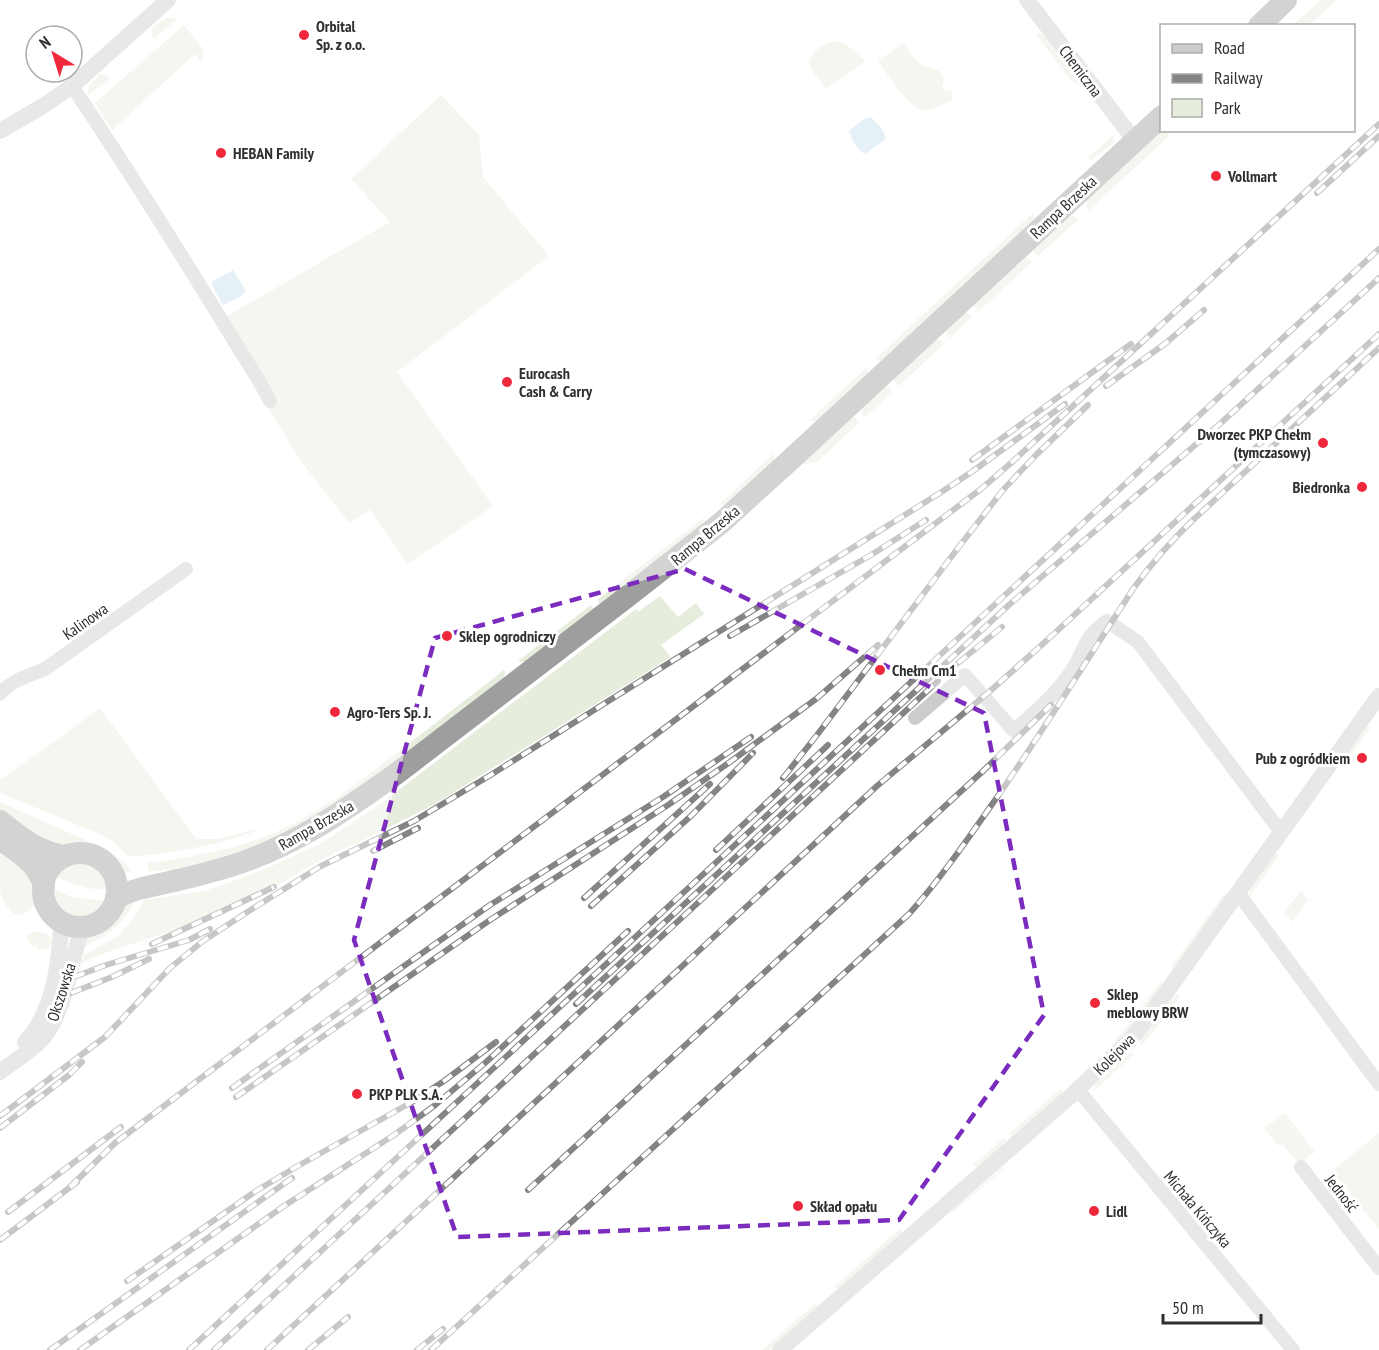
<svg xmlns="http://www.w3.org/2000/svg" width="1379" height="1350" font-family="'PT Sans Narrow',sans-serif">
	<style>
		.green { fill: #e6eddc }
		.water { fill: #c7e0ee }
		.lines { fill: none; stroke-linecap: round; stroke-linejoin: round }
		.minor { stroke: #ccc; stroke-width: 14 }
		.tertiary { stroke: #ccc; stroke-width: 16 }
		.trunk { stroke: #9e9e9e; stroke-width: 22 }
		.rail-casing { stroke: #848484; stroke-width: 6 }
		.rail { stroke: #fff; stroke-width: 4; stroke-dasharray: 11; stroke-linecap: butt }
		.marked { fill: none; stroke: #7b2cbf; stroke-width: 4.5; stroke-dasharray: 12 8; stroke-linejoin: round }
		.poi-dot { fill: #ef283c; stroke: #fff; stroke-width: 2 }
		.labels { text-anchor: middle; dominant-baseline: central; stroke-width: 6; stroke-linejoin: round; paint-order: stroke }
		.poi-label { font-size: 16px; font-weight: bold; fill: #2f2f2f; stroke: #fff; text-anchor: start }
		.street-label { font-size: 16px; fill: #2f2f2f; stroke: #fff }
	</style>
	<rect width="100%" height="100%" fill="#fff"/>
	<g class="green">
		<polygon points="1321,0 1337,0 1309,25 1293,25"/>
		<polygon points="167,18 177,19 154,39 151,34 152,28 160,22"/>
		<polygon points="184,25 203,49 203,58 201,61 195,54 112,130 95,103"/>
		<polygon points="1035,33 1039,33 1043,34 1081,85 1071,81"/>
		<path d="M835,41c12,2 22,12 31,20l-40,28 -15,-20 -2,-8c5,-11 14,-18 26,-20z"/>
		<path d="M903,43c5,6 10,15 16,20 10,7 31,4 23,25l4,3 4,-1 2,4 1,5c-7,4 -18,11 -26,11 -18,2 -39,-36 -49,-49z"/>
		<polygon points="100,74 105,75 111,78 87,96 89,86"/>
		<polygon points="441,95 479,135 483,177 549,256 397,372 493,506 408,564 370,510 349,523 301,461 215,323 390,222 351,179"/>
		<polygon points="1161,130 1166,131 1169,133 1169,136 1088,211 1086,207 1087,200"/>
		<polygon points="1114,135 1114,141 1113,144 1091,160 1088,157"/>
		<polygon points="1034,212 1034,215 1032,222 884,360 879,361 875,359"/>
		<polygon points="1072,216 1079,219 1038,256 1034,252 1034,249 1066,219"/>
		<polygon points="1027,257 1032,262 978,312 974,305"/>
		<polygon points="964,313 968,313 972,317 950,338 946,334 946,330"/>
		<polygon points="936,339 941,340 944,344 899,386 894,381 894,379"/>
		<polygon points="867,367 867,374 816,421 809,421"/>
		<polygon points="885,387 888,387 893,392 865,417 861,412 862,408"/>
		<polygon points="851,418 856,418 859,423 816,463 801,464"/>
		<polygon points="774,453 774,462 724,505 719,505"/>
		<polygon points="705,517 703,523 600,604 597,600"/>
		<polygon points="660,596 678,617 696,603 704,614 661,645 671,657 435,804 366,839 338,851 312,865 270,890 213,918 113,950 78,964 79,960 83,959 84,955 120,935 140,908 144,900 205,891 258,872 320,844 375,808 636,609 638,612"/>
		<polygon points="591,605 594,609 526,662 520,662 518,661"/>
		<path d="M504,670l1,3 -2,5 -129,103 -81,54 -94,31 -50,6 -2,-9c39,-5 80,-12 117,-26 48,-18 90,-51 131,-83 37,-28 73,-56 109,-84z"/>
		<polygon points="100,708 196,839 217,839 256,829 257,831 218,843 194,848 152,855 132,856 126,855 116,844 104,836 0,793 0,780 58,739"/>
		<polygon points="1367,727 1371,727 1344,764 1342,761"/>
		<path d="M0,802l108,48c8,7 20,13 24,23l-10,-2 -25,-21 -11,-3 -13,-1 -14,3 -59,-32z"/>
		<path d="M0,843l36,39c0,6 1,13 0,19 -2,4 -5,9 -9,11 -13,9 -22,-6 -26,-17 -1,-9 -1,-41 -1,-52z"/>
		<polygon points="1277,854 1280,854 1249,898 1250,890 1273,857"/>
		<path d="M79,861c16,2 28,11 28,28 -19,1 -35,-4 -52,-13 6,-10 12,-13 24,-15z"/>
		<path d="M52,888l19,9 35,4c-15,28 -53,20 -54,-13z"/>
		<polygon points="1301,891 1308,899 1292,922 1283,913"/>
		<polygon points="1225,893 1226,896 1175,967 1171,967"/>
		<path d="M135,901c-12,24 -26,33 -49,45l-5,1 3,-9 7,-6 13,-7 11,-11 4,-7z"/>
		<polygon points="37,931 47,934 55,943 51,944 47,949 39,950 36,945 33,947 27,939 28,934"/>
		<polygon points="1162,980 1162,987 1122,1040 1116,1042 1114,1041 1122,1033"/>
		<polygon points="1176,995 1181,995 1152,1034 1141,1046 1140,1043 1142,1038 1172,999"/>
		<polygon points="1132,1053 1135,1053 1093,1092 1095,1085 1128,1054"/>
		<polygon points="1062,1088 1061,1094 1012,1136 1010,1133"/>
		<polygon points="1285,1113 1315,1152 1299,1164 1283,1145 1277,1145 1264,1128"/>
		<polygon points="1379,1133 1379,1229 1332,1171"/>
		<polygon points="1004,1138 1006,1141 990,1158 977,1167 973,1165"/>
		<polygon points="1002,1168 1004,1169 951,1214 954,1209"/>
		<polygon points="901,1228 902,1233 839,1288 833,1288"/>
		<polygon points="817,1302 816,1308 813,1312 770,1350 762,1350"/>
	</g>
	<g class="water">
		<path d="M871,117l11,12 4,9 -4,4 -17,12c-8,-4 -14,-15 -16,-23l15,-12z"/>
		<polygon points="233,270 246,291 241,296 223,305 211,283 214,280"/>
	</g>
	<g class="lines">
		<g class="minor">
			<path d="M72,86c66,98 128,199 190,300l8,15"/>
			<path d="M0,694c10,-13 30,-19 45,-25l141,-100"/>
			<path d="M915,718l50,-43 49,56c20,-19 43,-37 58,-61 14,-22 10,-31 35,-49l31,21 143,190"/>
			<polyline points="1238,893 1379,1084"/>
			<polyline points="1078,1090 1293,1350"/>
			<polyline points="1301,1167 1379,1268"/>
		</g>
		<g class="tertiary">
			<polyline points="1027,0 1135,141"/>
			<polyline points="0,131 43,106 72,86 168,0"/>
			<path d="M25,1042c28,-29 35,-81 36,-120"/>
			<path d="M0,1072c14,-11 32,-21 44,-35 24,-31 25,-75 39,-110"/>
			<polyline points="780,1350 1074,1093 1131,1039 1150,1015 1379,696"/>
		</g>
		<g class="trunk">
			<polyline points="1259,26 1286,0"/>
			<path d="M0,821c22,17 37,31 66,35"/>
			<path d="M3,841c19,14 34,22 41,45"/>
			<circle cx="80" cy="890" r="37"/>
			<path d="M116,898c19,-10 41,-13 62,-18 18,-4 36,-9 53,-14 63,-20 112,-54 165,-92l232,-178 93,-73 66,-60 375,-347"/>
		</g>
		<g class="rail-casing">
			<g id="rail">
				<polyline points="1317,193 1379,136"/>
				<polyline points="1106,386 1166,343 1204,310"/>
				<polyline points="972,460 1131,344"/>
				<polyline points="730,636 871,555 926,520"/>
				<polyline points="958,663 1002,627"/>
				<polyline points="783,778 817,735 958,548 1003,490 1037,454 1088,405"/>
				<polyline points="716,850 828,745"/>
				<polyline points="373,851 418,828"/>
				<polyline points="584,898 710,784"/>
				<polyline points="591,906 692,815 753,753"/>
				<polyline points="152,944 274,887"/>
				<polyline points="74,977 106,965 189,940 210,929"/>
				<polyline points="71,993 112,977 149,959"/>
				<polyline points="576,1004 1010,604 1222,422 1379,278"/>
				<polyline points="232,1088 490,905 663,797 751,737"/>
				<polyline points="236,1097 490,920 668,805 730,762 816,699 878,645"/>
				<polyline points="0,1116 105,1037 170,968 203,941 252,909 321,866 414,821 489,776 943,491 973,471 1065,404"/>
				<polyline points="0,1128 69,1075 82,1062"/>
				<polyline points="70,1187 115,1143 981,489 1011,463 1379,124"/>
				<polyline points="528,1190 982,772 1051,705"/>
				<polyline points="8,1212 121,1127"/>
				<polyline points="0,1240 77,1182"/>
				<polyline points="127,1281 256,1191 296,1167 412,1102 444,1081 496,1042"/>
				<polyline points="50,1350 292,1178"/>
				<polyline points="80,1350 284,1206 394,1135 434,1106 485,1063 628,931"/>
				<polyline points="189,1350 1379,249"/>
				<polyline points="214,1350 938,681"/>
				<polyline points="267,1350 877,786 989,692 1045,642 1379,334"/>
				<polyline points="308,1350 348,1317"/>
				<polyline points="417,1350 443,1329"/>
				<path d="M431,1350l478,-436c34,-38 62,-80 91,-121 46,-67 89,-136 133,-204 18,-25 38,-48 60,-69l186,-172"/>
			</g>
		</g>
		<use href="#rail" class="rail"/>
	</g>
	<path d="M0 0H1379V1350H0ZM685,569l299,144 60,302 -145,205 -442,17 -103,-297 81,-302z" fill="#fff" fill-opacity=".55" fill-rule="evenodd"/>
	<path class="marked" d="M685,569l299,144 60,302 -145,205 -442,17 -103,-297 81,-302z"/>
	<g class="poi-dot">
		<circle cx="304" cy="35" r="6"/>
		<circle cx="221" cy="153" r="6"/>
		<circle cx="1216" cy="176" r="6"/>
		<circle cx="507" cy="382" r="6"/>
		<circle cx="1323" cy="443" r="6"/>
		<circle cx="1362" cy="487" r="6"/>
		<circle cx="447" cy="636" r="6"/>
		<circle cx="880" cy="670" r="6"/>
		<circle cx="335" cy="712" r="6"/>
		<circle cx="1362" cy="758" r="6"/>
		<circle cx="1095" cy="1003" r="6"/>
		<circle cx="357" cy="1094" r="6"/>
		<circle cx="798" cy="1206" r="6"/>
		<circle cx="1094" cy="1211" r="6"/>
	</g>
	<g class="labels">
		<g class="poi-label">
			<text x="316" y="26">Orbital<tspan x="316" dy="18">Sp. z o.o.</tspan></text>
			<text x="233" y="153">HEBAN Family</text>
			<text x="1228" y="176">Vollmart</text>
			<text x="519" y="373">Eurocash<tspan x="519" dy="18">Cash &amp; Carry</tspan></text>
			<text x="1311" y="434" text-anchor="end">Dworzec PKP Chełm<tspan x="1311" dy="18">(tymczasowy)</tspan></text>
			<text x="1350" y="487" text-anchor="end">Biedronka</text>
			<text x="459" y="636">Sklep ogrodniczy</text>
			<text x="892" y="670">Chełm Cm1</text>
			<text x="347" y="712">Agro-Ters Sp. J.</text>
			<text x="1350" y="758" text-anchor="end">Pub z ogródkiem</text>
			<text x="1107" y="994">Sklep<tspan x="1107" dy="18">meblowy BRW</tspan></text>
			<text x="369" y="1094">PKP PLK S.A.</text>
			<text x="810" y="1206">Skład opału</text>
			<text x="1106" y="1211">Lidl</text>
		</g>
		<g class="street-label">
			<text transform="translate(1081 71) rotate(53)">Chemiczna</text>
			<text transform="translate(1063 207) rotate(-43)">Rampa Brzeska</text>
			<text transform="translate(705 535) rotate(-40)">Rampa Brzeska</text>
			<text transform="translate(85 621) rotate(-35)">Kalinowa</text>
			<text transform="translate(316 825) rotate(-30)">Rampa Brzeska</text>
			<text transform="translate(61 992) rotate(-72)">Okszowska</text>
			<text transform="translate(1114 1054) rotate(-45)">Kolejowa</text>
			<text transform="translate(1342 1193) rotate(52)">Jedność</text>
			<text transform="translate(1198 1209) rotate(50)">Michała Kińczyka</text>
		</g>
	</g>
	<rect x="1160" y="24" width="195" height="108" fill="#ffffff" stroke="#acacac" stroke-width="1.5"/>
	<rect x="1172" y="44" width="30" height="9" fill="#cccccc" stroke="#acacac" stroke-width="1.5"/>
	<text x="1214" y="54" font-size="18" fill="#2f2f2f">Road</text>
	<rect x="1172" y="74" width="30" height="9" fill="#848484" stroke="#acacac" stroke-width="1.5"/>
	<text x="1214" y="84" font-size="18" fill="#2f2f2f">Railway</text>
	<rect x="1172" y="99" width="30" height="18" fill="#e6eddc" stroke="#acacac" stroke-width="1.5"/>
	<text x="1214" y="114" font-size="18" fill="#2f2f2f">Park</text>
	<g transform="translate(54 54) rotate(322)"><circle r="28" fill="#ffffff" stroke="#acacac" stroke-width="1.5"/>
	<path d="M0-4.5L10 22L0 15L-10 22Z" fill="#ef283c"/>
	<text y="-9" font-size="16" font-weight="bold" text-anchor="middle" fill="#2f2f2f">N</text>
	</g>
	<path d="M1163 1314v9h98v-9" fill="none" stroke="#2f2f2f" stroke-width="3"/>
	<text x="1172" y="1314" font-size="18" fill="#2f2f2f" stroke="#ffffff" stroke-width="4.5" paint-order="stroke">50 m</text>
</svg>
